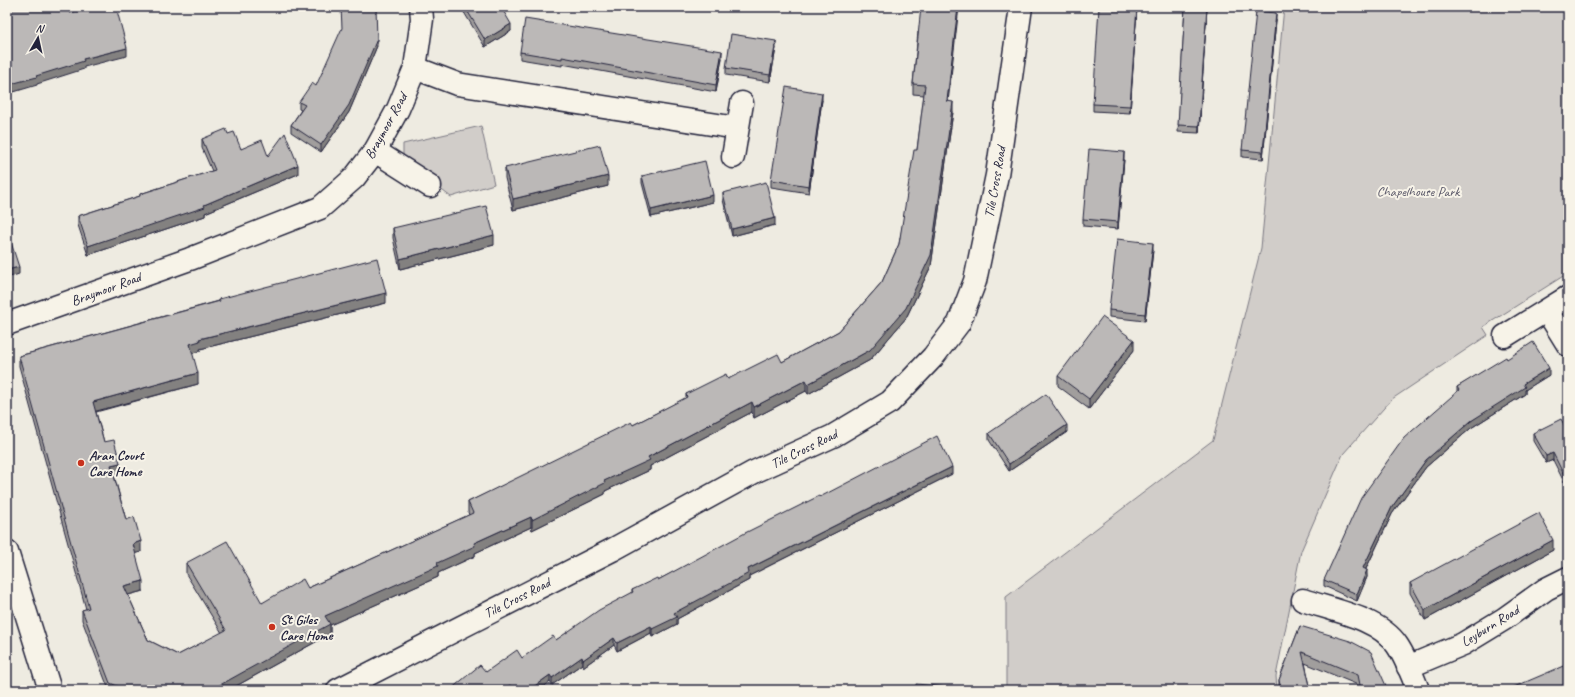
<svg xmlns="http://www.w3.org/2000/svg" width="1575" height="697" font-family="Caveat,sans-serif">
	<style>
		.green { fill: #d1cdc9; stroke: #7a7882 }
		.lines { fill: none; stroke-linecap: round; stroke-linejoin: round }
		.minor-casing { stroke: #22223b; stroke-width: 25 }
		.tertiary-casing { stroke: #22223b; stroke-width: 25 }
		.minor { stroke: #f7f3e8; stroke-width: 22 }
		.tertiary { stroke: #f7f3e8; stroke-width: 22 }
		.wall { fill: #a19e9d; stroke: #22223b }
		.shaded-wall { fill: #838180; stroke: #22223b }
		.building { fill: #bbb8b7; stroke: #22223b }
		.poi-dot { fill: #c8321e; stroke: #f7f3e8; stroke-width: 1.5 }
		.labels { text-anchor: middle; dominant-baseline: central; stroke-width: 4; stroke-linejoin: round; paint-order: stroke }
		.street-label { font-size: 14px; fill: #22223b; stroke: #f7f3e8 }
		.park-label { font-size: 14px; fill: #575566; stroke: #f7f3e8 }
		.poi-label { font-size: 14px; font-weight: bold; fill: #22223b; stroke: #f7f3e8; text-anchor: start }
	</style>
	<rect width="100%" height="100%" fill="#eeebe1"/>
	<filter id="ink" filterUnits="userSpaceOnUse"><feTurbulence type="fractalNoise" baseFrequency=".025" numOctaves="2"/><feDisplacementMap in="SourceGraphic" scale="8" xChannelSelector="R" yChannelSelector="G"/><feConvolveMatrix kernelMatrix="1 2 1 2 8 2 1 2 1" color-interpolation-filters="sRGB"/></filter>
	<g filter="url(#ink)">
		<g class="green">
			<polygon points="1284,7 1568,7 1568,273 1483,327 1488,335 1392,399 1343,454 1301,551 1276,676 1277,690 1006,690 1006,597 1213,440 1261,248"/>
			<polygon points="481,126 494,184 451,197 410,166 403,155 403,144"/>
		</g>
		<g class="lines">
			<g class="minor-casing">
				<g id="minor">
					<polyline points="415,68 422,19 421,7"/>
					<polyline points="375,151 430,186"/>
					<polyline points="733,157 742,103"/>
					<polyline points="1547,311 1568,345"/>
					<polyline points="7,324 190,259 320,208 354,178 375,151 398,109 415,68 457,84 737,128"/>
					<polyline points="1505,336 1568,297"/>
					<path d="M1303,600c29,10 76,18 94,45 9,13 15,30 21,45"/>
					<polyline points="1408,667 1463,644 1504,619 1546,589 1568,578"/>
				</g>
			</g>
			<g class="tertiary-casing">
				<g id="tertiary">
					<polyline points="7,552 50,690"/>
					<polyline points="338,690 612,550 754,472 833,436 890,402 933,357 959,323 975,281 997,175 1021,7"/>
				</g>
			</g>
			<use href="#minor" class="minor"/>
			<use href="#tertiary" class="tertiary"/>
		</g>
		<g class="wall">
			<polygon points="462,7 501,7 511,31 485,47 462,9"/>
			<polygon points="1137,7 1130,113 1093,111 1093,104"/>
			<polygon points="1185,7 1207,7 1199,133 1178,132"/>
			<polygon points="1276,20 1263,159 1242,157 1242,150"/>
			<polygon points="918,32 953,112 931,266 906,318 870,360 808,394 806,391 754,418 752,412 650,466 650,470 605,491 605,494 532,530 531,527 475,553 475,556 438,573 438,577 330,625 330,634 229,690 109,690 82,620 82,610 86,609 19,366 19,356 219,301 219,299 386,303 200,349 200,351 192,353 198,384 96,412 104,442 120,473 114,475 126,520 141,552 135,553 143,591 128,595 148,640 178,655 222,633 186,574 186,563 262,603 308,588 469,515 468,512 468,502 633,425 686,398 686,394 728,379 782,362 839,331 882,282 899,244 917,150 924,95 913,94 913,84"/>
			<polygon points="377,46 349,112 321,152 291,132 291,125 301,110 299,109 299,102 316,86"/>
			<polygon points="776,48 770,82 726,75 726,68"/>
			<polygon points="520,52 722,58 716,92 562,64 562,66 520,59"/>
			<polygon points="822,100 809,193 771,187 771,180"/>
			<polygon points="228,134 241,149 268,156 298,174 205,213 205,216 88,255 78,225 78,216 140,196 140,194 212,171 202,148 202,139"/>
			<polygon points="1124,159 1118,229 1083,226 1083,219"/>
			<polygon points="505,168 608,186 513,210 505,178"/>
			<polygon points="642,176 713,202 651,217 642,183"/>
			<polygon points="723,193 775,225 732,236 723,200"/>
			<polygon points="393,228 494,245 400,269 393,238"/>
			<polygon points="1153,250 1145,321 1109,317 1109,310"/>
			<polygon points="1134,350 1089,409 1058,386 1058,376"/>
			<polygon points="1507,359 1549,375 1525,390 1525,394 1471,428 1426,467 1392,514 1366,569 1367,577 1357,601 1324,586 1324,580 1457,391 1457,387"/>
			<polygon points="1067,432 1009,471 989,440 989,433"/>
			<polygon points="1568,432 1568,490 1553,460 1546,463 1533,441 1533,433"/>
			<polygon points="952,474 749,576 749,580 677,619 677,624 652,637 651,633 617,651 614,645 583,667 582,664 552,685 550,682 539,690 450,690 486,672 522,658 556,640 632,593 632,590 658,580 820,497"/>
			<polygon points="1553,550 1425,620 1410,593 1410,583"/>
			<polygon points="1300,626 1387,690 1359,690 1358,685 1305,663 1311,690 1279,690 1279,680"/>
		</g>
		<g class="shaded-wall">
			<polygon points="958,7 959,7 947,111 947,101"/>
			<polygon points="1137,7 1130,113 1130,106"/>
			<polygon points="1207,7 1199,133 1199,126"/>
			<polygon points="1276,13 1276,20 1263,159 1263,152"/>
			<polygon points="511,24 511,31 485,47 485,40"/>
			<polygon points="377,39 377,46 349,112 321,152 321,145"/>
			<polygon points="776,41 776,48 770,82 770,75"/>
			<polygon points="127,48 127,56 84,67 84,69 37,84 37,85 7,94 7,85 83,59"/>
			<polygon points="722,51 722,58 716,92 716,85"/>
			<polygon points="822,93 822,100 809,193 809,186"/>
			<polygon points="953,102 953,112 931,266 906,318 870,360 808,394 808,384 870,350"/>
			<polygon points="1124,152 1124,159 1118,229 1118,222"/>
			<polygon points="298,165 298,174 205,213 205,216 88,255 88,246 204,205"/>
			<polygon points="608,176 608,186 513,210 513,199"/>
			<polygon points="713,195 713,202 651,217 651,210"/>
			<polygon points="775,218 775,225 732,236 732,229"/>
			<polygon points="494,235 494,245 400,269 400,259"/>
			<polygon points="1153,243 1153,250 1145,321 1145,314"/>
			<polygon points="19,267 19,274 7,278 7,270"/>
			<polygon points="386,293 386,303 200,349 200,351 190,354 190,344 199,339"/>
			<polygon points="1134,340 1134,350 1089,409 1089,399"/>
			<polygon points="1549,368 1549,375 1525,390 1525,394 1471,428 1426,467 1392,514 1363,575 1363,568 1392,507 1426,460 1471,421 1523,384"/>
			<polygon points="198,373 198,384 93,412 93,402"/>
			<polygon points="806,380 806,391 754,418 754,407"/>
			<polygon points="752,402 752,412 650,466 650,470 605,491 605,494 532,530 532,520 604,481 648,457"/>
			<polygon points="1067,425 1067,432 1009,471 1009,464"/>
			<polygon points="1553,453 1553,460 1546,463 1546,456"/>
			<polygon points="120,463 120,473 111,476 111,465"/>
			<polygon points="952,467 952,474 749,576 749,580 677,619 677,624 652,637 652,629 674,613 748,569"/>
			<polygon points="531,517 531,527 475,553 475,556 438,573 438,577 330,625 330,634 229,690 211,690 325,616 437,563 474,543"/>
			<polygon points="1553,540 1553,550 1425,620 1425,610"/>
			<polygon points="141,541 141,552 133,554 133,544"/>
			<polygon points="1367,570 1367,577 1357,601 1357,594"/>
			<polygon points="143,581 143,591 124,596 124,586"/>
			<polygon points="651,626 651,633 617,651 617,643"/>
			<polygon points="614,638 614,645 583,667 583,660"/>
			<polygon points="582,657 582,664 552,685 552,678"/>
			<polygon points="550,675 550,682 539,690 529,690"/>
			<polygon points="510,685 510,690 503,690"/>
			<polygon points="1387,688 1387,690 1381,690"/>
		</g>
		<g class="building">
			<polygon points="7,7 68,7 70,13 94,7 116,7 127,48 83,59 84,61 36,76 37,77 7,85"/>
			<polygon points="341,7 376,7 377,39 349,105 321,145 291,125 305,105 299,102 312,83 316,86 342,28"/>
			<polygon points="465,7 501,7 511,24 485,40"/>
			<polygon points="921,7 958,7 947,101 953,102 931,255 906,308 870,350 808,384 806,380 754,407 752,402 648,457 650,460 604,481 605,483 532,520 531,517 474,543 475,546 437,563 438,566 325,616 330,624 211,690 127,690 110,683 82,610 89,608 19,356 220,301 219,299 377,258 386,293 199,339 200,341 190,344 198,373 93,402 104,442 114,440 120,463 111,465 126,520 134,517 141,541 133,544 143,581 124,586 148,640 178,655 226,630 186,563 227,541 262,603 303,579 308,588 473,513 468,502 631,422 633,425 687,397 686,394 726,374 728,379 778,354 782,362 839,331 882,282 899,244 914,150 917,150 925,85 913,84"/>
			<polygon points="1099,7 1137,7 1130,106 1093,104"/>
			<polygon points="1185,7 1207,7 1199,126 1178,125"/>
			<polygon points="1256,11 1276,13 1263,152 1242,150"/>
			<polygon points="525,19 722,51 716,85 562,57 562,59 520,52"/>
			<polygon points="731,34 776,41 770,75 726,68"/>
			<polygon points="786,87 822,93 809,186 771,180"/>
			<polygon points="226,129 228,134 234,132 241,149 262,140 268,156 285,133 298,165 204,205 205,207 88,246 78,216 140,196 140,194 215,170 202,139"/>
			<polygon points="600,145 608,176 513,199 505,168"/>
			<polygon points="1089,149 1124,152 1118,222 1083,219"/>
			<polygon points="705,161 713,195 651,210 642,176"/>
			<polygon points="766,182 775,218 732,229 723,193"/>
			<polygon points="486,206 494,235 400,259 393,228"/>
			<polygon points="7,230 19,267 7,270"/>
			<polygon points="1117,239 1153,243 1145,314 1109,310"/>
			<polygon points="1102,317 1134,340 1089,399 1058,376"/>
			<polygon points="1533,342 1549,368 1523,384 1525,387 1471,421 1426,460 1392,507 1363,568 1367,570 1357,594 1324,580 1361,498 1404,438 1459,390 1457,387 1506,357 1507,359"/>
			<polygon points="1046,394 1067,425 1009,464 989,433"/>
			<polygon points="1561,419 1568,432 1568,483 1553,453 1546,456 1533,433"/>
			<polygon points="937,436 952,467 748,569 749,573 674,613 677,617 652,629 651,626 617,643 614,638 583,660 582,657 552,678 550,675 529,690 514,690 510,685 503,690 450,690 480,665 486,672 517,650 522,658 553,636 556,640 599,610 633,592 632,590 657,578 658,580 745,533 819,496 820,497"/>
			<polygon points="1539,513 1553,540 1425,610 1410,583"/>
			<polygon points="1300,626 1350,641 1371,652 1387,688 1381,690 1361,690 1358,675 1302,652 1311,690 1281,690 1279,680"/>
			<polygon points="1568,664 1568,690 1507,690"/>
			<polygon points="916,684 970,689 970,690 916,690"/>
		</g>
	</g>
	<g class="poi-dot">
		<circle cx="81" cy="463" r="4"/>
		<circle cx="272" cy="627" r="4"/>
	</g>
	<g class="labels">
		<g class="street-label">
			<text transform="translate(386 126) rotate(-61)">Braymoor Road</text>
			<text transform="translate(995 182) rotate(-80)">Tile Cross Road</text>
			<text transform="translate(106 289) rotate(-20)">Braymoor Road</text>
			<text transform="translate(804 449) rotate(-26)">Tile Cross Road</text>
			<text transform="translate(517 598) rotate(-27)">Tile Cross Road</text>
			<text transform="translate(1490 626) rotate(-32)">Leyburn Road</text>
		</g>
		<g class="park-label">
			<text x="1418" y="191">Chapelhouse Park</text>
		</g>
		<g class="poi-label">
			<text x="89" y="455">Aran Court<tspan x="89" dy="16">Care Home</tspan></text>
			<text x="280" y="619">St Giles<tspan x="280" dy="16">Care Home</tspan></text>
		</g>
	</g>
	<rect width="1575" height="697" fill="none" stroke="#f7f3e8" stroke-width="24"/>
	<rect x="12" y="12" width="1551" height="673" fill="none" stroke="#22223b" stroke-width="1.5" filter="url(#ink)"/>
	<g transform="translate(38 38) rotate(9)" stroke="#f7f3e8" stroke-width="3" paint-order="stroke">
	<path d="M0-3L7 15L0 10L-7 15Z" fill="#22223b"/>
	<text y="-6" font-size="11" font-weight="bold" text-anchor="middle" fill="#22223b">N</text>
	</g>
</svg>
